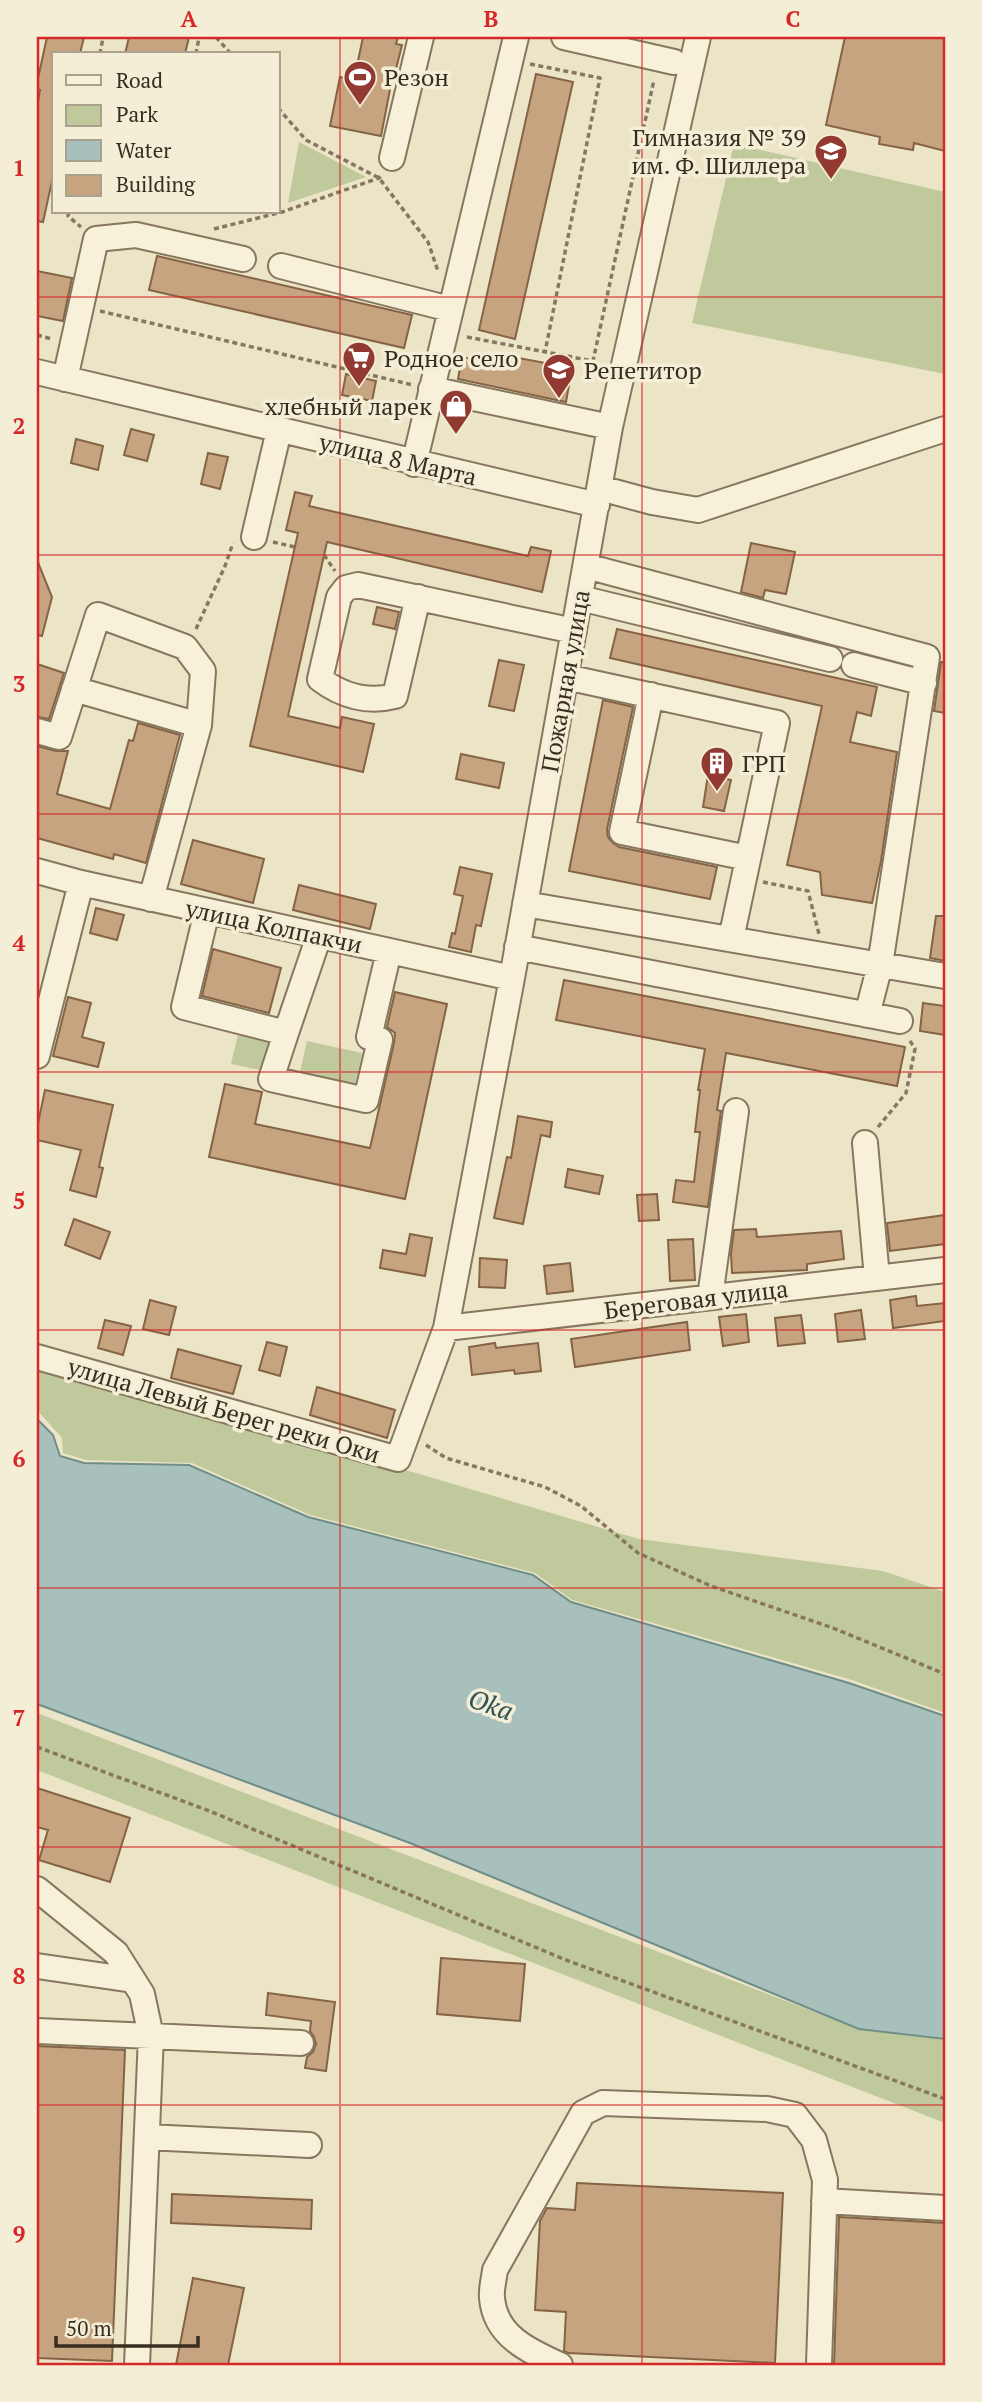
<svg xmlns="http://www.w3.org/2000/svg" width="982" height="2402" font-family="'PT Serif',serif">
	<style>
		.green { fill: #c0c99c }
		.water { fill: #a8c0bb; stroke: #6f8e89; stroke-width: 2 }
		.building { fill: #c7a480; stroke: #846445; stroke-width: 2 }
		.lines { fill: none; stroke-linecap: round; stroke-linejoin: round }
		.minor-casing { stroke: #86775e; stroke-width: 28 }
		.path { stroke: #86775e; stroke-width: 3.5; stroke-dasharray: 5 3.5; stroke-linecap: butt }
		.minor { stroke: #f7f1da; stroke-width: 24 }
		.grid { fill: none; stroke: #d62828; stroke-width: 2; stroke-opacity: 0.55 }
		.labels { text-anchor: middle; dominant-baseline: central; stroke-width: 7; stroke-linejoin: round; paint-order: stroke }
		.poi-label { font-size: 24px; fill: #382e20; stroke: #f4eed6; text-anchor: start }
		.street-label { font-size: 24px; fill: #382e20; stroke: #f4eed6 }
		.water-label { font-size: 26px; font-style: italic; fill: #315556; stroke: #f4eed6 }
		.neatline { fill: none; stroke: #d62828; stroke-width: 2.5 }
		.grid-label { font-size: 23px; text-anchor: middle; font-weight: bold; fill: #d62828 }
	</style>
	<rect width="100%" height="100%" fill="#ece4c7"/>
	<path class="green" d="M299,142L366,177L288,203Z
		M734,144L945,192V374L692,323Z
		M238,1034L272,1042L265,1071L231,1064Z
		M307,1041L362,1053L355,1085L300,1072Z
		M37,1361L639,1539L883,1571L945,1592V1713L852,1680L572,1600L535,1573L310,1515L192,1463L86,1460L63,1453L62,1438L37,1410Z
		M37,1713L859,2029L945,2039V2123L37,1770Z"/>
	<path class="water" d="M37,1419L53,1435L60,1456L84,1463L189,1465L308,1517L533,1575L571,1602L849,1683L945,1716V2039L859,2029L410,1843L37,1704Z"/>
	<path class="building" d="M47,37H84L80,54H54V172L43,222L37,221V107L40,90L37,89V83Z
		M129,37H189L185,54H125Z
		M363,37H398L396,44L402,45L396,69H394L381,136L330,126L340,77L354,80Z
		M845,37H945V151L914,143L913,150L879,144L880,137L826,125Z
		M536,74L573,82L515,339L479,330Z
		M157,256L412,315L404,348L149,290Z
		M37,271L72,278L63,321L37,316Z
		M503,355L572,368L566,402L458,379L462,357L501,365Z
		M346,374L376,381L372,401L342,395Z
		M131,429L154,435L147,461L124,455Z
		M76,439L103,446L98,470L71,463Z
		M208,453L228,457L220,489L201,484Z
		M295,492L312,496L309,506L528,556L531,547L551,551L542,592L327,542L288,716L340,728L342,717L374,724L363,772L250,746L298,533L286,530Z
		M751,543L795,552L786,594L765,590L763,598L741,592Z
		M37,560L52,597L42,636L37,635Z
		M377,607L399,612L395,629L373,624Z
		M617,629L877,687L871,716L857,712L850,742L897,752L881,861L872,903L822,895L820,872L787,865L822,706L610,658Z
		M499,660L524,665L514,711L489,706Z
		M941,662H945V713L934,711Z
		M37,664L64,673L49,719L37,717Z
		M603,700L633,707L607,829L608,837L613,843L619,847L717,867L710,899L569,871Z
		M138,723L180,735L146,863L114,854L113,859L37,838V746L56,751H68L57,794L110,809L129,740L133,741Z
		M461,754L504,763L499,788L456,779Z
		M708,775L731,780L724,811L703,807Z
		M193,840L264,859L253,903L181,884Z
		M460,867L492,874L481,926L476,925L471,952L449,947L452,933L455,934L463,896L454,894Z
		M299,885L376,904L370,929L293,910Z
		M96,908L124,915L117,940L90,933Z
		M936,916H945V961L930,958Z
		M213,949L281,968L269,1013L202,996Z
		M564,980L905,1047L897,1086L726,1053L717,1110L721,1111L708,1207L673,1202L676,1180L694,1182L700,1132H695L700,1090H698L705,1049L556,1020Z
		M395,992L447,1004L405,1199L209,1157L225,1084L262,1092L255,1124L370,1148L394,1043L395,1033L387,1027Z
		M68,997L91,1003L82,1037L104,1043L98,1067L53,1056Z
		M923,1003L945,1006V1035L920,1031Z
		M45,1090L113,1105L99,1167L103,1168L96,1197L70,1190L81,1150L37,1140V1128Z
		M518,1116L552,1122L550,1137L541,1135L523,1224L494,1218L507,1157L511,1158Z
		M568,1169L603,1176L599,1194L565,1187Z
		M657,1194L659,1220L639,1221L637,1195Z
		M945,1215V1244L890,1251L887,1223Z
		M74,1219L110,1232L100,1259L65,1245Z
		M756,1229L757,1237L841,1231L844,1259L807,1264V1270L732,1273L731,1253L734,1230Z
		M410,1234L432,1238L425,1276L380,1268L383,1250L406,1254Z
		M693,1239L695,1280L670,1281L668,1240Z
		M480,1258L507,1260L505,1288L479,1287Z
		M570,1263L573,1291L547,1294L544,1266Z
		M916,1296L917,1306L945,1303V1321L893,1328L890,1300Z
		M150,1300L176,1307L169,1335L143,1329Z
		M861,1310L865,1339L838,1342L835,1314Z
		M746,1314L749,1342L723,1346L719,1317Z
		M801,1315L805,1343L778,1346L775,1318Z
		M105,1320L131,1326L123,1355L98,1348Z
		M687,1322L690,1350L575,1367L571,1339Z
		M267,1342L287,1347L280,1376L259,1370Z
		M495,1343L496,1348L538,1343L541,1371L515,1374L514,1370L472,1375L469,1347Z
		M178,1349L241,1366L233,1394L171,1378Z
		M317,1387L395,1410L387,1438L310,1415Z
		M37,1788L130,1818L110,1882L39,1860L48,1830L37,1827Z
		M441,1958L525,1964L520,2021L437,2014Z
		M268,1993L335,2002L326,2071L305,2068L307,2057L313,2052L316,2044L314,2037L310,2031L311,2021L266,2015Z
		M37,2046L125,2050L112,2361L37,2358Z
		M577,2183L783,2193L775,2363L568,2353L564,2351L566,2312L535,2310L540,2221L547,2208L575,2210Z
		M172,2194L312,2200L311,2229L171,2223Z
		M839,2217L945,2223V2365H834Z
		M193,2278L244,2288L228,2365H176Z"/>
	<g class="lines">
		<defs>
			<path id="minor" d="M564,37L674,62
				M392,158L421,37
				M281,266L450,309
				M37,372L597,505
				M65,379L96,239L136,235L243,259
				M431,389L610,427
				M414,464L516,37
				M600,488L652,502L698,510L945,429
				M254,537L279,430
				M586,566L927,657L880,965L867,1015
				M418,597L395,696C368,703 342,696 320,679L339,597L346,588L358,585L574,631
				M580,598L830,659
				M854,665L924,683
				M566,677L777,723L731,939
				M74,689L199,725
				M651,695L622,832L748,858
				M37,731L59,737L98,615L185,647L203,671L199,725L151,899
				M37,871L81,883L512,978
				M525,904L945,976
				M207,911L184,1007L286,1033L271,1079L366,1100L380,1040L369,1037L389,951
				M517,947L900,1021
				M286,1033L319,936
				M37,1056L81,883
				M865,1143L877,1278
				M710,1297L736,1111
				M446,1328L945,1270
				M37,1357L398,1459L446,1328L512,978L610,427L698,37
				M37,1889L116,1953L142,1994L151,2036L301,2043
				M37,1966L133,1980
				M37,2031L151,2036L137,2365
				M147,2137L309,2145
				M824,2201L945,2208
				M560,2365C529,2351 495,2336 492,2298C491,2289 494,2279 495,2270L583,2113L603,2103L767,2109L795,2115L814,2140L825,2180L819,2365"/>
		</defs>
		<use href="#minor" class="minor-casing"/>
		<path class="path" d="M216,37L231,54
			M100,54L103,37
			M196,54L199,37
			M530,64L600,78L545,352
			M278,108L306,140L379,178L428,242L438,271
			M69,212L68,216L81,227
			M214,229L282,212L379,178L382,175
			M100,311L413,385
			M37,335L52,339
			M467,337L593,361L654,80
			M273,542L295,547
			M324,555L335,571
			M196,629L225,566L233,543
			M763,882L808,891L819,934
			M878,1127L906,1093L915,1049L909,1039
			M426,1445L446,1458L545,1487L581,1506L638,1553L711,1586L833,1628L945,1674
			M37,1747L207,1810L566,1960L945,2099"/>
		<use href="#minor" class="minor"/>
	</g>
	<path class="grid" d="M340,37V2365M642,37V2365M37,297H945M37,555H945M37,814H945M37,1072H945M37,1330H945M37,1588H945M37,1847H945M37,2105H945"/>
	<defs>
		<symbol id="stadium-pin" viewBox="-11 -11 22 30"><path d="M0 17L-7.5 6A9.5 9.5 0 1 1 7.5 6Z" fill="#923a31" stroke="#f4eed6"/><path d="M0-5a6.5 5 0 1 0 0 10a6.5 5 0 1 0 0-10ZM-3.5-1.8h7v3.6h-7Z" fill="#fff"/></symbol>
		<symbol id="school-pin" viewBox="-11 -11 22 30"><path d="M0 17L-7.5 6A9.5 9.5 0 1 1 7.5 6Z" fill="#923a31" stroke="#f4eed6"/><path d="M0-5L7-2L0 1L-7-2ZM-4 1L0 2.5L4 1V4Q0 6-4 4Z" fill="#fff"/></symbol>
		<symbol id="supermarket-pin" viewBox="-11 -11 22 30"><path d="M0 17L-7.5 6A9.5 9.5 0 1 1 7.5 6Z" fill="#923a31" stroke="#f4eed6"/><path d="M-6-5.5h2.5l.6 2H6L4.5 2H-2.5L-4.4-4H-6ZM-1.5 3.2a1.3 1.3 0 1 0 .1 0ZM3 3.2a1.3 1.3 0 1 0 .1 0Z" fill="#fff"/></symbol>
		<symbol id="shop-pin" viewBox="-11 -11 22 30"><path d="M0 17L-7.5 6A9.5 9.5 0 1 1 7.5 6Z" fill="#923a31" stroke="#f4eed6"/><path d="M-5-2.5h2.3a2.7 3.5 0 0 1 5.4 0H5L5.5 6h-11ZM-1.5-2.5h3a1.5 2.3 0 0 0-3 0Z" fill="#fff"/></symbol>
		<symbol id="building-pin" viewBox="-11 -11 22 30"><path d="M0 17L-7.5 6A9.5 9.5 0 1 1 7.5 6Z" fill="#923a31" stroke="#f4eed6"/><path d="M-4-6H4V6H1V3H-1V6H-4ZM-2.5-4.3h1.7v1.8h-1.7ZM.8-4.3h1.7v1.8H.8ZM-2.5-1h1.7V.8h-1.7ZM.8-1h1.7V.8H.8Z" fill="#fff"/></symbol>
	</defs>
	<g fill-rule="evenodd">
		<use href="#stadium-pin" x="341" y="58" width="38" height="52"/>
		<use href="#school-pin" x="812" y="132" width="38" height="52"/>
		<use href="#supermarket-pin" x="340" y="339" width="38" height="52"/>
		<use href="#school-pin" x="540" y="351" width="38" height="52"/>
		<use href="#shop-pin" x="437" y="387" width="38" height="52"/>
		<use href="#building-pin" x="698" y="744" width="38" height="52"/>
	</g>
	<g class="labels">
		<g class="poi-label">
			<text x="384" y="77">Резон</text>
			<text x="806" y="137" text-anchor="end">Гимназия № 39<tspan x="806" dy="28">им. Ф. Шиллера</tspan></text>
			<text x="384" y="358">Родное село</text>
			<text x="584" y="370">Репетитор</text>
			<text x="432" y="406" text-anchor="end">хлебный ларек</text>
			<text x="742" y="763">ГРП</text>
		</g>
		<g class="street-label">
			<text transform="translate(398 459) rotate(13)">улица 8 Марта</text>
			<text transform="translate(565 681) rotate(-80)">Пожарная улица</text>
			<text transform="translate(274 926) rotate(12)">улица Колпакчи</text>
			<text transform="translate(696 1299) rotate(-7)">Береговая улица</text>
			<text transform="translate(224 1410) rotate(16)">улица Левый Берег реки Оки</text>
		</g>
		<g class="water-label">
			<text transform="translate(491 1704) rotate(19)">Oka</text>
		</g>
	</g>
	<rect width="982" height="2402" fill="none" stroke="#f4eed6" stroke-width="77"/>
	<rect x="52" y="52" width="228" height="161" fill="#f4eed6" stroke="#a9a18d" stroke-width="2"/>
	<rect x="66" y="75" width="35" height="10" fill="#f7f1da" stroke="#a9a18d" stroke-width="2"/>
	<text x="116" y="88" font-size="21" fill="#382e20">Road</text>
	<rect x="66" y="105" width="35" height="21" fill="#c0c99c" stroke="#a9a18d" stroke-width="2"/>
	<text x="116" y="122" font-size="21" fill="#382e20">Park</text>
	<rect x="66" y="140" width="35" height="21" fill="#a8c0bb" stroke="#a9a18d" stroke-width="2"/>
	<text x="116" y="158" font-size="21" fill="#382e20">Water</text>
	<rect x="66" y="175" width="35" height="21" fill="#c7a480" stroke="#a9a18d" stroke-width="2"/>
	<text x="116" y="192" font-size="21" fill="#382e20">Building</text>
	<path d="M56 2336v10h142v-10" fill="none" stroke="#382e20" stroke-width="3.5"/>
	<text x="66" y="2336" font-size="21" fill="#382e20" stroke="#f4eed6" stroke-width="5" paint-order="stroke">50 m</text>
	<rect x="38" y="38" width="906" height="2326" class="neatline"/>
	<g class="grid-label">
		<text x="189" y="27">A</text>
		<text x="491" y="27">B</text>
		<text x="793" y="27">C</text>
		<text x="19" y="176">1</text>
		<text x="19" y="434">2</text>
		<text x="19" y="692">3</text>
		<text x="19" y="951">4</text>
		<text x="19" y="1209">5</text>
		<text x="19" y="1467">6</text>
		<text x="19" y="1726">7</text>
		<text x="19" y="1984">8</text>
		<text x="19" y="2242">9</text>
	</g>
</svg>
